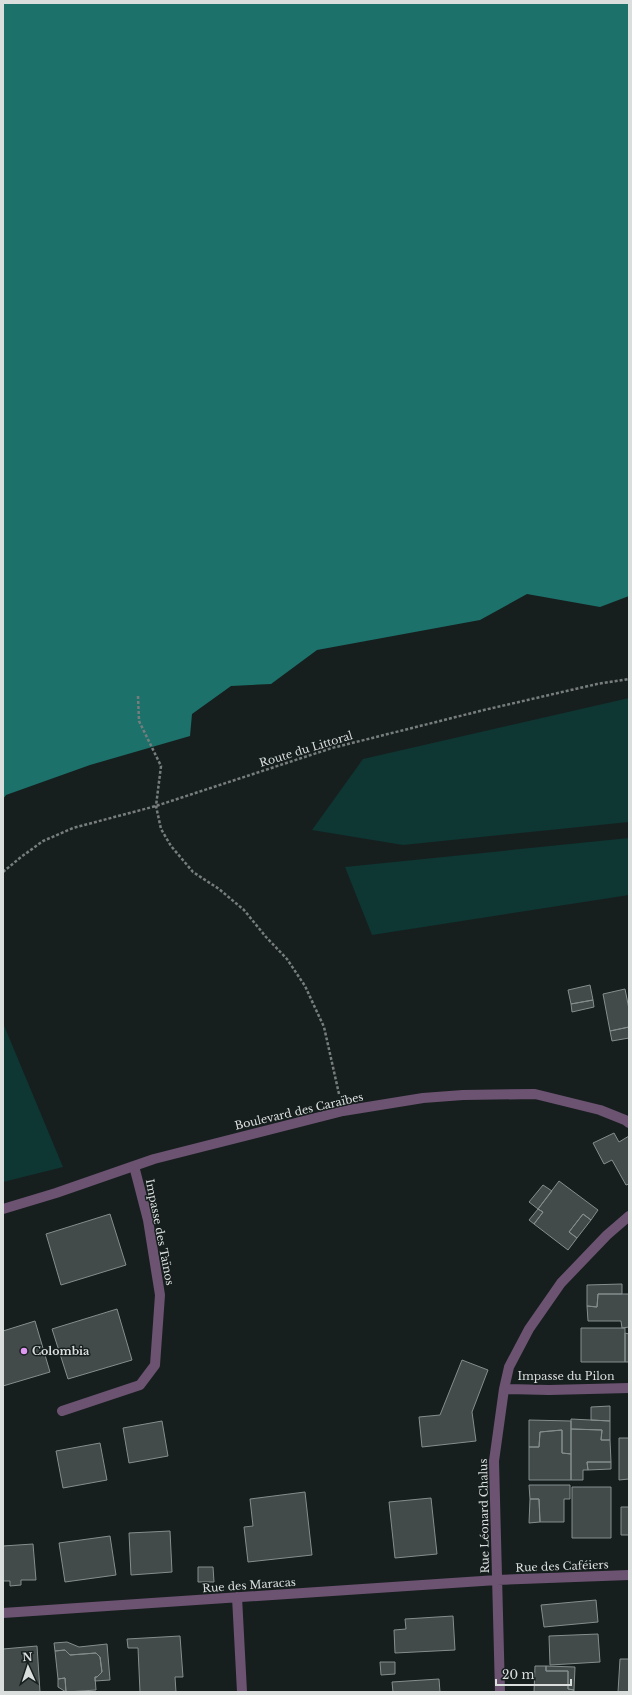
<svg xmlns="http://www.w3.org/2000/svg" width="632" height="1695" font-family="'Libre Baskerville',serif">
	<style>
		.green { fill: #0e3633 }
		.water { fill: #1c716b }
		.building { fill: #434b4a; stroke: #848e8d }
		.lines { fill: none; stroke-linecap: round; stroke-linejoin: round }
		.path { stroke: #777d7c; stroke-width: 2.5; stroke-dasharray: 3 2; stroke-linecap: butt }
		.minor { stroke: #6c5372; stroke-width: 10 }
		.poi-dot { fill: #df98f1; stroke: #171f1e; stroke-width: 1.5 }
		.labels { text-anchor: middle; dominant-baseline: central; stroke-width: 3; stroke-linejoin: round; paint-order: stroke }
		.street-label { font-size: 11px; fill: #dadfde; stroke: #171f1e }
		.poi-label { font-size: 11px; font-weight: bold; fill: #dadfde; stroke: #171f1e; text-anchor: start }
	</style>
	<rect width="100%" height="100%" fill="#171f1e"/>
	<path class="green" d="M629,698V822L403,845L312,830L363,759Z
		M629,838V895L372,935L345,867Z
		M3,1023L63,1167L3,1182Z"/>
	<path class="water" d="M3,3H629V596L600,607L527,594L480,620L317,650L271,684L231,686L192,714L190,736L90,765L6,795L3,799Z"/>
	<path class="building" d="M590,985L593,1000L571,1004L568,990Z
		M625,989L629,1009V1027L610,1031L603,994Z
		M593,1000L594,1007L572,1012L571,1004Z
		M629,1027V1038L612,1041L610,1031Z
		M614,1133L619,1142L629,1136V1184L626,1185L612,1160L604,1164L593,1143Z
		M559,1181L598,1210L591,1220L583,1214L569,1232L577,1238L568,1250L534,1224L543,1212L538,1209Z
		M543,1185L552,1191L538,1209L529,1202Z
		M538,1209L543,1212L534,1224L529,1220Z
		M110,1214L126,1265L61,1285L46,1234Z
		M583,1214L591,1220L577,1238L569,1232Z
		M622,1284V1294H598L597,1307L587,1306V1285Z
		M598,1294H629V1327L622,1328L621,1321H588L587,1306L597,1307Z
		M117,1309L132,1360L68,1379L52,1329Z
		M35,1321L50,1372L3,1386V1331Z
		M581,1328H625V1362H581Z
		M625,1333L629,1334V1362H625Z
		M462,1360L488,1370L472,1412L476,1441L422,1447L419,1417L440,1415Z
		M610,1406V1421L591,1420V1407Z
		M571,1419L610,1421V1440H601L602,1430L571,1429Z
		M529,1420L571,1421V1454L562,1453V1430L540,1432L539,1447H529Z
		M162,1421L168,1456L129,1463L123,1428Z
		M571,1429L602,1430L601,1440H610L611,1462H587L588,1470H583V1480H571Z
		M562,1430V1453L571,1454V1480H529V1447H539L540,1432Z
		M619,1438H629V1479L619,1480Z
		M100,1443L107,1480L63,1488L56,1451Z
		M587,1462H611V1469L588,1470Z
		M529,1485H570V1499H564V1522H540L539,1499H530Z
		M572,1487H611V1538H572Z
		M305,1492L312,1555L248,1562L244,1527L253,1526L250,1499Z
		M431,1498L437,1554L395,1558L389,1502Z
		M530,1499H539L540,1522L529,1523Z
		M621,1507H629V1535H621Z
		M170,1531L172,1572L131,1575L129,1533Z
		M110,1536L116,1575L65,1582L59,1543Z
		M33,1544L36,1580H21V1585L10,1586V1581H3V1546Z
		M198,1567H213L214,1582H198Z
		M596,1600L598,1622L544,1627L541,1605Z
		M453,1616L455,1650L395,1653L394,1630L406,1629L405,1619Z
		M598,1634L600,1662L550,1665L549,1636Z
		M180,1636L183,1677H175L176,1692H140L138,1648H128L127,1639Z
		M67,1642L79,1647L107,1644L110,1680L95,1681V1677H97L102,1672L100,1657L96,1653L70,1655L65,1650L55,1651L54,1643Z
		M37,1646L40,1692H3V1649Z
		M65,1650L70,1655L96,1653L100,1657L102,1672L97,1677H95L96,1690L66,1692L65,1678L58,1679L55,1651Z
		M620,1659H629V1692H618Z
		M380,1662H395V1674L381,1675Z
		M535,1666H546V1671H568V1689L574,1690V1692H534Z
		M546,1666L575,1667L574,1690L568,1689V1671H546Z
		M65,1678L66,1692L58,1687V1679Z
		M439,1679L440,1692H393L392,1682Z"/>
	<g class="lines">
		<path class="path" d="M138,696L139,721L161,766L156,806L161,829L171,846L193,872L219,889L244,910L266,937L287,959L305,986L324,1027L339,1094
			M3,872L21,857L43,841L73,828L156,806L332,748L484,710L597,684L629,679"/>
		<path class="minor" d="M3,1209L56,1193L154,1159L343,1111L423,1098L463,1095L535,1094L600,1110L625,1120L629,1123
			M504,1389L549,1390L629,1388
			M62,1411L140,1385L155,1365L160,1295L148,1220L134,1166
			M237,1597L242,1692
			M3,1613L497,1580L629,1575
			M500,1692L494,1461L504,1389L509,1367L529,1329L561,1283L607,1235L629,1216"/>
	</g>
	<circle class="poi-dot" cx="24" cy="1351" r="4"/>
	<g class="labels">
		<g class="street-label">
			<text transform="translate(306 749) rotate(-17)">Route du Littoral</text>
			<text transform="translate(299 1111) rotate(-13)">Boulevard des Caraïbes</text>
			<text transform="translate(160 1232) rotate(79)">Impasse des Taïnos</text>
			<text x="566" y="1376">Impasse du Pilon</text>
			<text transform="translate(484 1516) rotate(-91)">Rue Léonard Chalus</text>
			<text transform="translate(562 1566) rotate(-2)">Rue des Caféiers</text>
			<text transform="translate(249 1585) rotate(-4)">Rue des Maracas</text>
		</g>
		<g class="poi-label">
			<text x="32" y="1351">Colombia</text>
		</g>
	</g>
	<rect width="632" height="1695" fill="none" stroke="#dadfde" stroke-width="8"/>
	<g transform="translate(28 1667) rotate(357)" stroke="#171f1e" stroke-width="3" paint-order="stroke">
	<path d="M0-3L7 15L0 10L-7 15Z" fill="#dadfde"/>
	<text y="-6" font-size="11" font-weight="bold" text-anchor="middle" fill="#dadfde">N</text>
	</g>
	<path d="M496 1679v6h75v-6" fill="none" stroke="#dadfde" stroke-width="2"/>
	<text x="502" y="1679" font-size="12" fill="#dadfde" stroke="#171f1e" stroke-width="3" paint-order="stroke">20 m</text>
</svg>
